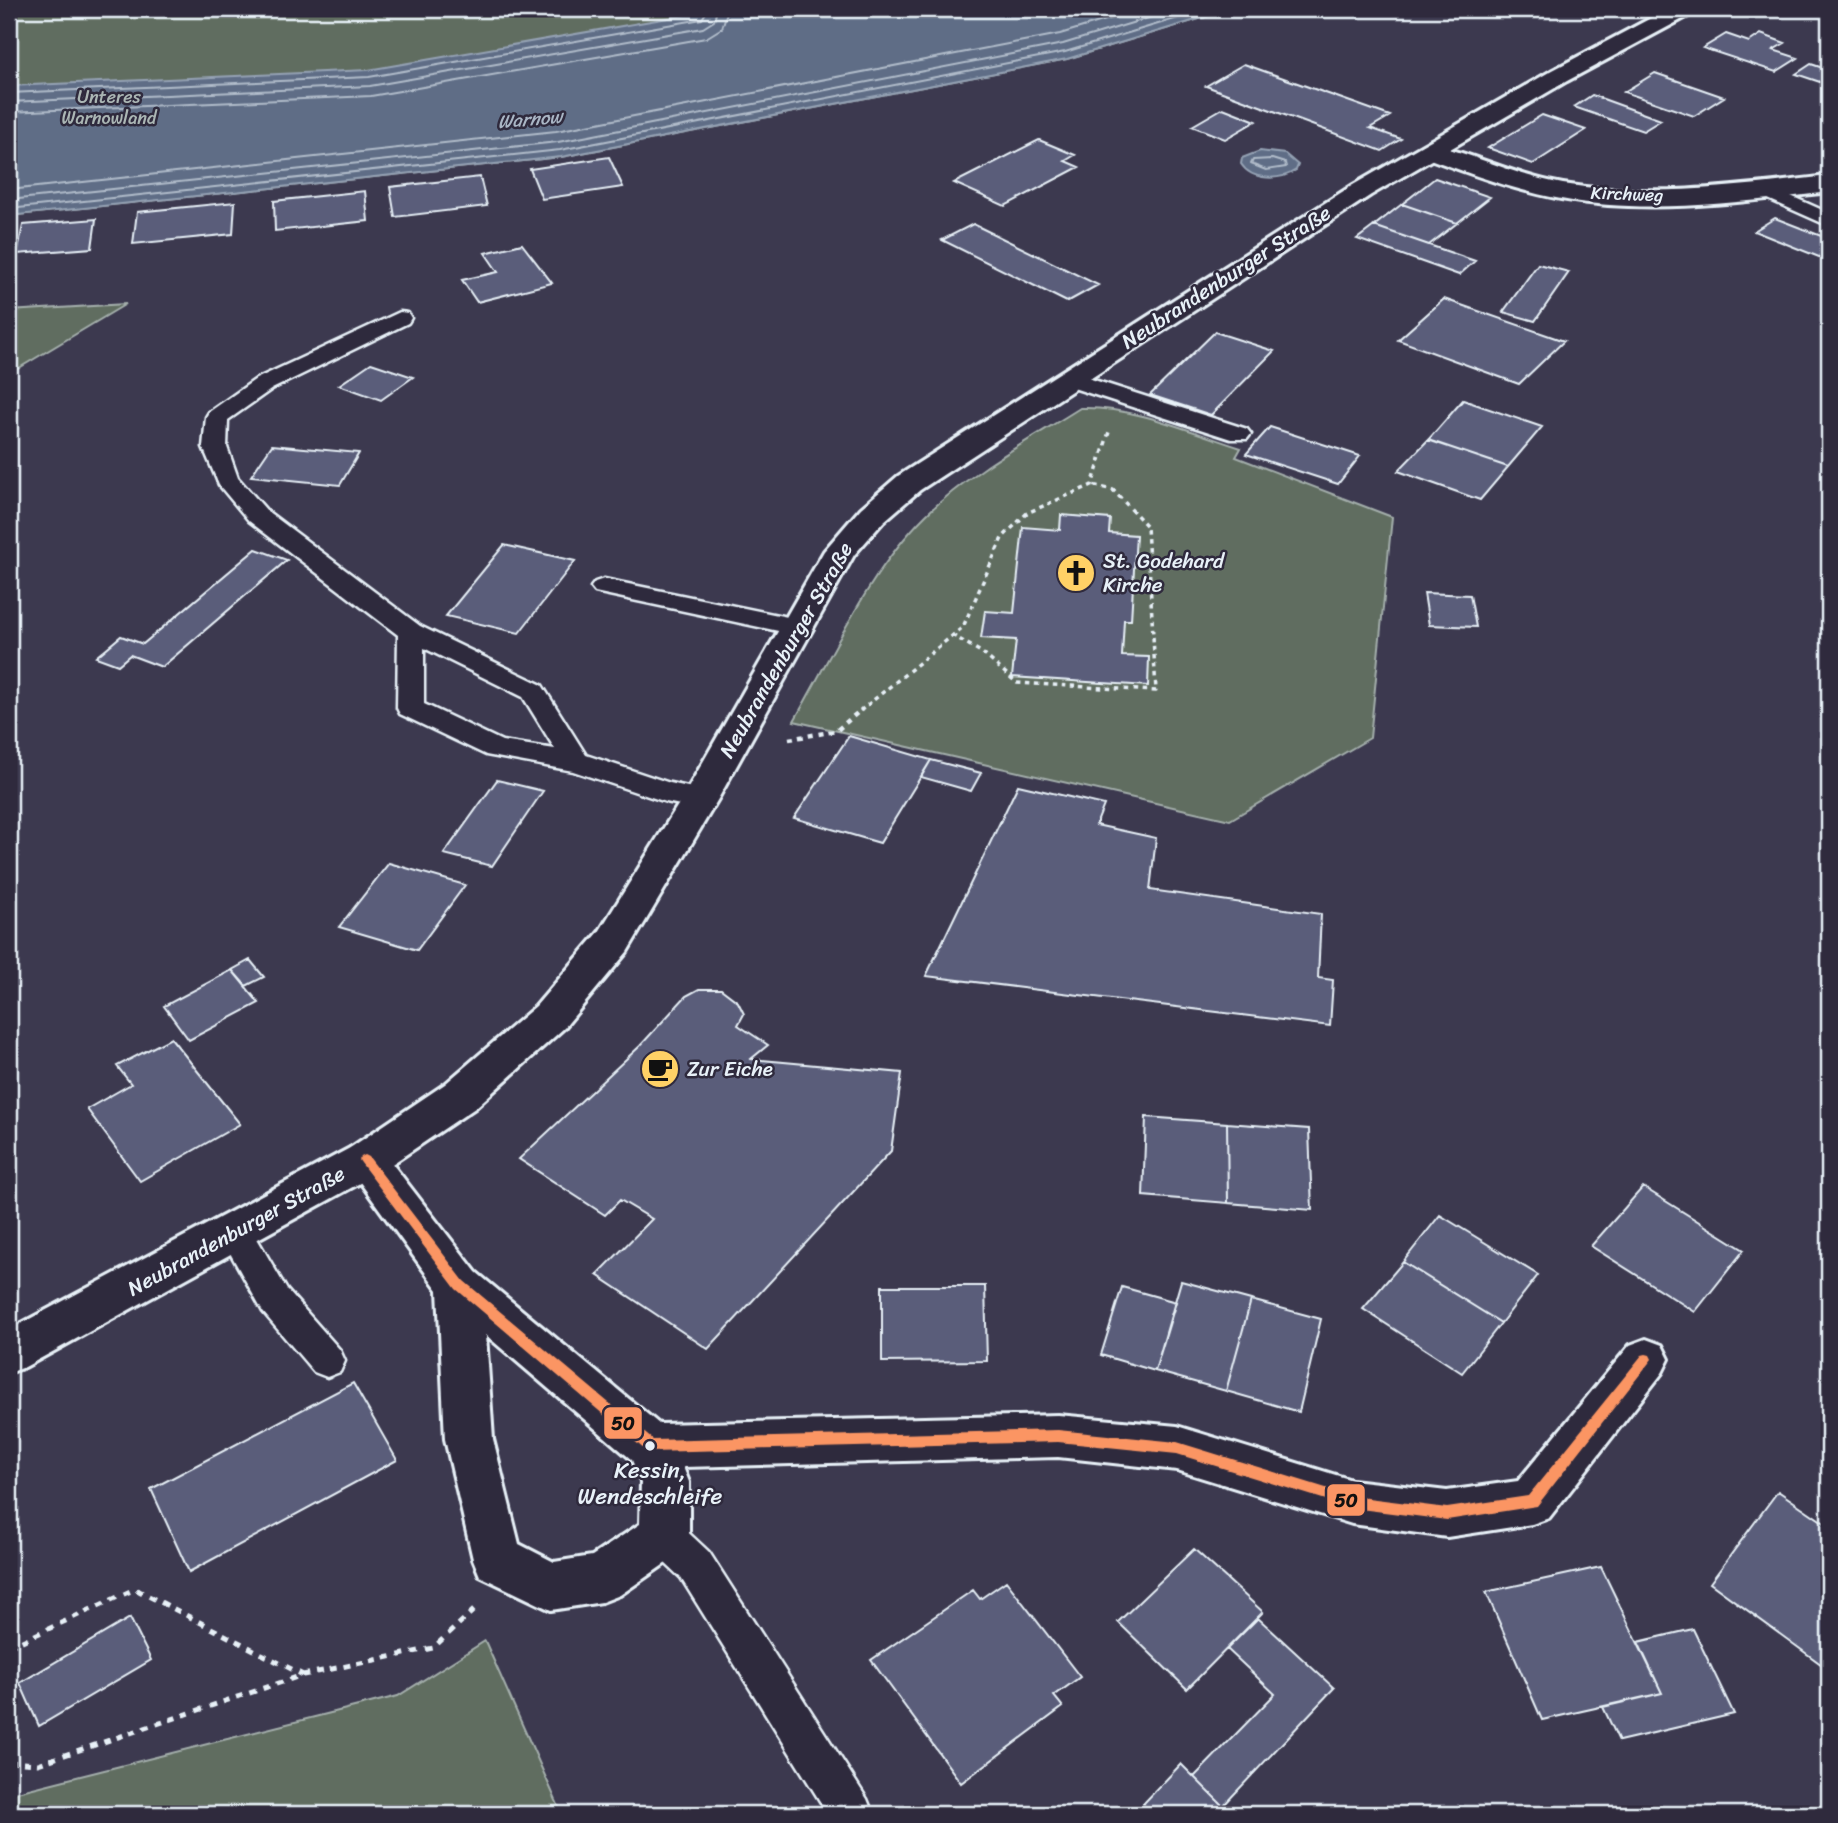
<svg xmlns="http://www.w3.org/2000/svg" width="1838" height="1823" font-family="Sriracha,sans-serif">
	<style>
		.green { fill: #616d61; stroke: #a4afac; stroke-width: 2 }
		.water { fill: #5e6d86; stroke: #95a2b4; stroke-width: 2 }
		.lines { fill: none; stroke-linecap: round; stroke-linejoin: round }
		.shore { stroke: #b1bcca; stroke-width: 2 }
		.building { fill: #5a5d7a; stroke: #e8f1f8; stroke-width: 2 }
		.lane-casing { stroke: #e8f1f8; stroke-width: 5 }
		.street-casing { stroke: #e8f1f8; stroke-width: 6 }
		.secondary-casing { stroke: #e8f1f8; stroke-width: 6 }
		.path-far2 { stroke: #e8f1f8; stroke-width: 3.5; stroke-dasharray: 4.5 4.5; stroke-linecap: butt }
		.path-far1 { stroke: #e8f1f8; stroke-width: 4.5; stroke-dasharray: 5 5; stroke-linecap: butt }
		.path { stroke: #e8f1f8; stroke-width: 5; stroke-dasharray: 7 7; stroke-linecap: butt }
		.lane { fill: #2f2a3d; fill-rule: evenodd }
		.street { fill: #2f2a3d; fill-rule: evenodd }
		.secondary { fill: #2f2a3d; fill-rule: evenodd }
		.bus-1-casing { stroke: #2f2a3d; stroke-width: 6 }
		.bus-1 { fill: #fb9564; fill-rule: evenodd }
		.bus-dot { fill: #e8f1f8; stroke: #2f2a3d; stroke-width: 2.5 }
		.labels { text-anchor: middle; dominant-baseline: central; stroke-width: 5; stroke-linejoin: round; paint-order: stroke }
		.far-park-label { font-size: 18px; fill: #abb6b4; stroke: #2f2a3d }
		.far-street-label { font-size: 18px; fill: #e8f1f8; stroke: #2f2a3d }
		.far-water-label { font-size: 19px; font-style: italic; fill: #aab6c5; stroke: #2f2a3d }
		.street-label { font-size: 21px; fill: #e8f1f8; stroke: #2f2a3d }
		.poi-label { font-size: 21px; fill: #e8f1f8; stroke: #2f2a3d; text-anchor: start }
		.near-bus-label { font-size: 23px; fill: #e8f1f8; stroke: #2f2a3d }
		.line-badge { stroke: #2f2a3d; stroke-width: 2.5 }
		.pale-badge-label { font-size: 19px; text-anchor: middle; font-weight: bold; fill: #111 }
	</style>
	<rect width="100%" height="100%" fill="#3c394f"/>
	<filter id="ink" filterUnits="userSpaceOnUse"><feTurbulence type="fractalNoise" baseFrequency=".0143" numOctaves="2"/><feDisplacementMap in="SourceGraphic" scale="14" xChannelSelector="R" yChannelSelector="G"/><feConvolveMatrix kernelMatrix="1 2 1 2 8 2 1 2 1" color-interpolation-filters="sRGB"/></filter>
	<g filter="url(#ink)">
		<path class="green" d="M9,9H1232L1067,59L561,157L9,216Z
			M126,304L9,374V311Z
			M1080,408C1133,406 1191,432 1241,448L1236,457L1392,517L1370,738L1230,820L794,721C834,652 869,571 926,515C971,471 1028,441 1080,408Z
			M485,1641L562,1814H9V1794L398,1696Z"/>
		<path class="water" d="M720,9H1232L1067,59L561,157L9,216V86L368,70Z
			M1260,151L1285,154L1298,165L1296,170C1280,181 1252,181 1241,164L1242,158Z"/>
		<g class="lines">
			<path class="shore" d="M9,93L369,77L702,19L708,9
				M9,102L370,86L703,28L714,21L717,9
				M9,112L371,96L706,38L722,28L728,9
				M1272,159L1285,163L1286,167L1266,170L1251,164L1253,160Z
				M9,190L556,131L1060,34L1142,9
				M9,200L558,142L1063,44L1178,9
				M9,209L560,150L1065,52L1208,9"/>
		</g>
		<path class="building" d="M1726,34L1749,42L1761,34L1785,43L1773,50L1798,58L1776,72L1703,48Z
			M1244,64L1390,116L1370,128L1401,139L1382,151L1206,86Z
			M1811,64L1829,70V85L1796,74Z
			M1655,73L1724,97L1694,116L1624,92Z
			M1592,95L1661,120L1643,131L1574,107Z
			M1223,108L1256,121L1225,139L1192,126Z
			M1542,115L1586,130L1533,164L1488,148Z
			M1039,140L1075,155L1065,161L1079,167L1005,206L954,183Z
			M609,157L623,187L542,199L530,169Z
			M480,177L487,206L395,217L390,187Z
			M1435,178L1490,197L1457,223L1402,204Z
			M365,191L368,221L275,231L274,201Z
			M235,202L233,234L133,244L137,212Z
			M1402,204L1457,223L1429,245L1374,226Z
			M1775,218L1829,239V261L1754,231Z
			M96,219L92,248L17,254L23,225Z
			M973,224L1098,285L1067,302L942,240Z
			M1374,226L1429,245L1475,261L1459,275L1357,239Z
			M522,244L552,283L477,302L462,280L498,272L485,253Z
			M1538,264L1569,272L1535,321L1503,312Z
			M1444,299L1564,341L1519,384L1398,340Z
			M1215,332L1274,351L1211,415L1150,395Z
			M371,363L413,377L381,400L339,385Z
			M1463,400L1542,427L1508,467L1428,440Z
			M1270,427L1360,456L1338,484L1246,454Z
			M1428,440L1508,467L1480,500L1398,471Z
			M272,445L359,453L340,485L251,476Z
			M1061,515L1110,519L1109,533L1136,535L1131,620H1124L1122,656L1149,657L1148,686L1012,677L1016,640L981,638L985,611L1014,613L1023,527L1060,530Z
			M504,545L575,561L519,633L446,616Z
			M256,549L287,560L162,667L130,655L118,665L96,657L121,636L143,644Z
			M1424,593L1470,595L1476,627L1429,625Z
			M849,736L931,760L880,843L794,818Z
			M931,760L981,773L971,791L921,777Z
			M497,780L543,791L492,866L444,854Z
			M1018,785L1104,805L1096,825L1156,838L1150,890L1321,914L1318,978L1333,980L1330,1026L926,976Z
			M389,863L465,885L417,950L339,927Z
			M250,960L264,977L246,986L232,970Z
			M232,970L259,1003L189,1040L164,1006Z
			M699,989H721L738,1002L744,1014L738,1025L768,1045L751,1059L902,1073L891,1151L708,1349L597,1275L652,1219L620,1200L605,1215L519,1159L640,1046L686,996Z
			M171,1038L240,1124L140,1181L87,1109L131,1084L117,1066Z
			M1146,1117L1227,1123L1228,1203L1143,1196Z
			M1227,1123L1309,1129L1312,1210L1228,1203Z
			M1643,1187L1744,1250L1695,1312L1591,1246Z
			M1440,1215L1538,1275L1501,1323L1403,1262Z
			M1403,1262L1501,1323L1462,1373L1363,1309Z
			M1181,1281L1251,1300L1226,1391L1155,1371Z
			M882,1286H985L987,1361L882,1362Z
			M1122,1287L1176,1302L1155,1371L1101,1355Z
			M1251,1300L1321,1319L1299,1412L1226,1391Z
			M353,1383L397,1460L189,1572L151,1489Z
			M1778,1491L1829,1526V1670L1710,1583Z
			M1194,1549L1263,1612L1187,1689L1118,1622Z
			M1601,1567L1662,1693L1542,1720L1486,1592Z
			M1006,1581L1080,1677L1054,1696L1063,1707L961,1783L871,1660L973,1590L980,1599Z
			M130,1618L151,1660L39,1726L20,1683Z
			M1258,1618L1334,1688L1223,1806L1194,1777L1275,1694L1227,1649Z
			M1693,1629L1734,1714L1619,1741L1603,1707L1662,1693L1638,1642Z
			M1181,1764L1223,1806L1215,1814H1153L1143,1804Z"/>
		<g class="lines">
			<defs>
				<path id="lane" d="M1766,185L1829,213V226L1759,195L1756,191Z
					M400,312L408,313L411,318L408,323L272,389L228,420L227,447L238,478L267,511L420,626L542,685L586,755L670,783L710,792L714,799L710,806L700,809L666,802L573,771L486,755L400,714L397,708L398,635L249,521L219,485L203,447L206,417L209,412L256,379ZM424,648L523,697L555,749L502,741L424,704Z
					M1069,372L1247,429L1251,434L1247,439H1231L1061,384L1058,379L1061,374Z
					M604,579L797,619L806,621L810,627L806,633L797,635L595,592L591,587L595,582Z
					M236,1219L248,1223L287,1290L340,1350L345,1361L340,1372L327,1377L314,1372L263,1312L219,1233L224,1223Z
					M664,1518L678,1523L709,1552L867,1799L873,1814H828L681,1578L650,1549L645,1536L650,1523Z"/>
				<path id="street" d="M1431,144C1476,155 1517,176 1563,184C1651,198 1741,186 1829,176V192C1742,202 1649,215 1561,199C1513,190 1468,173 1422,156L1419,151L1422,146Z
					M365,1143L380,1148L476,1272L659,1424L1058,1415L1177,1426L1352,1480L1447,1491L1518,1481L1630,1345L1646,1339L1662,1345L1669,1359L1662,1373L1549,1518L1532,1524L1447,1537L1352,1524L1177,1470L1058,1457L683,1467L689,1482V1536L682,1552L620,1595L602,1602L551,1610L480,1576L473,1559L445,1439L438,1290L344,1160L350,1148ZM486,1335L632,1460L641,1482L640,1524L592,1556L554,1562L519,1544L493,1439Z"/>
				<path id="secondary" d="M1668,9H1695L1692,14L1567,81L1371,195L920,490L883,522L854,555L718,799L627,952L564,1028L475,1108L380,1172L25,1367L9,1373V1330L350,1148L445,1084L536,1006L599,932L683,797L824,551L861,508L898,476L1353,185L1551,71Z"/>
			</defs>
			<use href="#lane" class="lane-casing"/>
			<use href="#street" class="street-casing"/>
			<use href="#secondary" class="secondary-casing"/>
			<path class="path-far2" d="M952,635L981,652L1017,683L1156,691L1147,526L1113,490L1092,485
				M860,711L963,627L1002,538L1027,513L1092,485L1109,432"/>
			<path class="path-far1" d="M789,739L836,731L862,709"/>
			<path class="path" d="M9,1647L135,1589L303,1675
				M9,1762L38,1764L303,1675L433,1648L474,1610"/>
			<use href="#lane" class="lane"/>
			<use href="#street" class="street"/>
			<use href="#secondary" class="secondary"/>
			<defs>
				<path id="bus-1" d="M365,1155L369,1157L464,1281L653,1440L1058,1430L1177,1442L1352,1496L1447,1508L1528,1496L1642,1355L1646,1354L1650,1355L1652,1359L1537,1506L1447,1520L1352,1508L1177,1454L1058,1442L650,1452L645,1450L456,1289L361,1163L359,1160L361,1157Z"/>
			</defs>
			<use href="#bus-1" class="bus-1-casing"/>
			<use href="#bus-1" class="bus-1"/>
		</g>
	</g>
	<defs>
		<symbol id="church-disc" viewBox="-11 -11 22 22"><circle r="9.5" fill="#ffd166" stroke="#2f2a3d"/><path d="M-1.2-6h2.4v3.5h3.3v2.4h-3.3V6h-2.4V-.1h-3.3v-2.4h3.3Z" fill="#111"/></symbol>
		<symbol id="cafe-disc" viewBox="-11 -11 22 22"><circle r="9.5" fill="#ffd166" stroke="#2f2a3d"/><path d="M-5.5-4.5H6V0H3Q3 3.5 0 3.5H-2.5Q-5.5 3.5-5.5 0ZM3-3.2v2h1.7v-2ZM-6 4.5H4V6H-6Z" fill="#111"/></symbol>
	</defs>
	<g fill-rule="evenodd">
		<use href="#church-disc" x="1054" y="551" width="44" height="44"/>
		<use href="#cafe-disc" x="638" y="1047" width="44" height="44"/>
	</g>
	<circle class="bus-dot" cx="650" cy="1446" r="6"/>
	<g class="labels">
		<g class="far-park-label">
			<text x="109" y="97">Unteres<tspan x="109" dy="21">Warnowland</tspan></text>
		</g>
		<g class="far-street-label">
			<text transform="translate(1627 194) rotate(2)">Kirchweg</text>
		</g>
		<g class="far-water-label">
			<text transform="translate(530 119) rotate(-5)">Warnow</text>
		</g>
		<g class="street-label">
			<text transform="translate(1226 277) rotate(-33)">Neubrandenburger Straße</text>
			<text transform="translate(786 650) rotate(-60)">Neubrandenburger Straße</text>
			<text transform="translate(236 1231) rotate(-29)">Neubrandenburger Straße</text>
		</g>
		<g class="poi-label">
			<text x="1103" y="561">St. Godehard<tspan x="1103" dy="24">Kirche</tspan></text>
			<text x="687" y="1069">Zur Eiche</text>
		</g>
		<g class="near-bus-label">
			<text x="650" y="1470">Kessin,<tspan x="650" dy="26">Wendeschleife</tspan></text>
		</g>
	</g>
	<g class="line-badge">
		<rect x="603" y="1406" width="40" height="34" rx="7" fill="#fb9564"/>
		<rect x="1326" y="1483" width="40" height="34" rx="7" fill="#fb9564"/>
	</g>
	<g class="pale-badge-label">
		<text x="623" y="1430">50</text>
		<text x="1346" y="1507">50</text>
	</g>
	<rect width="1838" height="1823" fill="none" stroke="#2f2a3d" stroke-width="35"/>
	<rect x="18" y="18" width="1803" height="1788" fill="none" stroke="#e8f1f8" stroke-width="2.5" filter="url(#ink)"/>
</svg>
